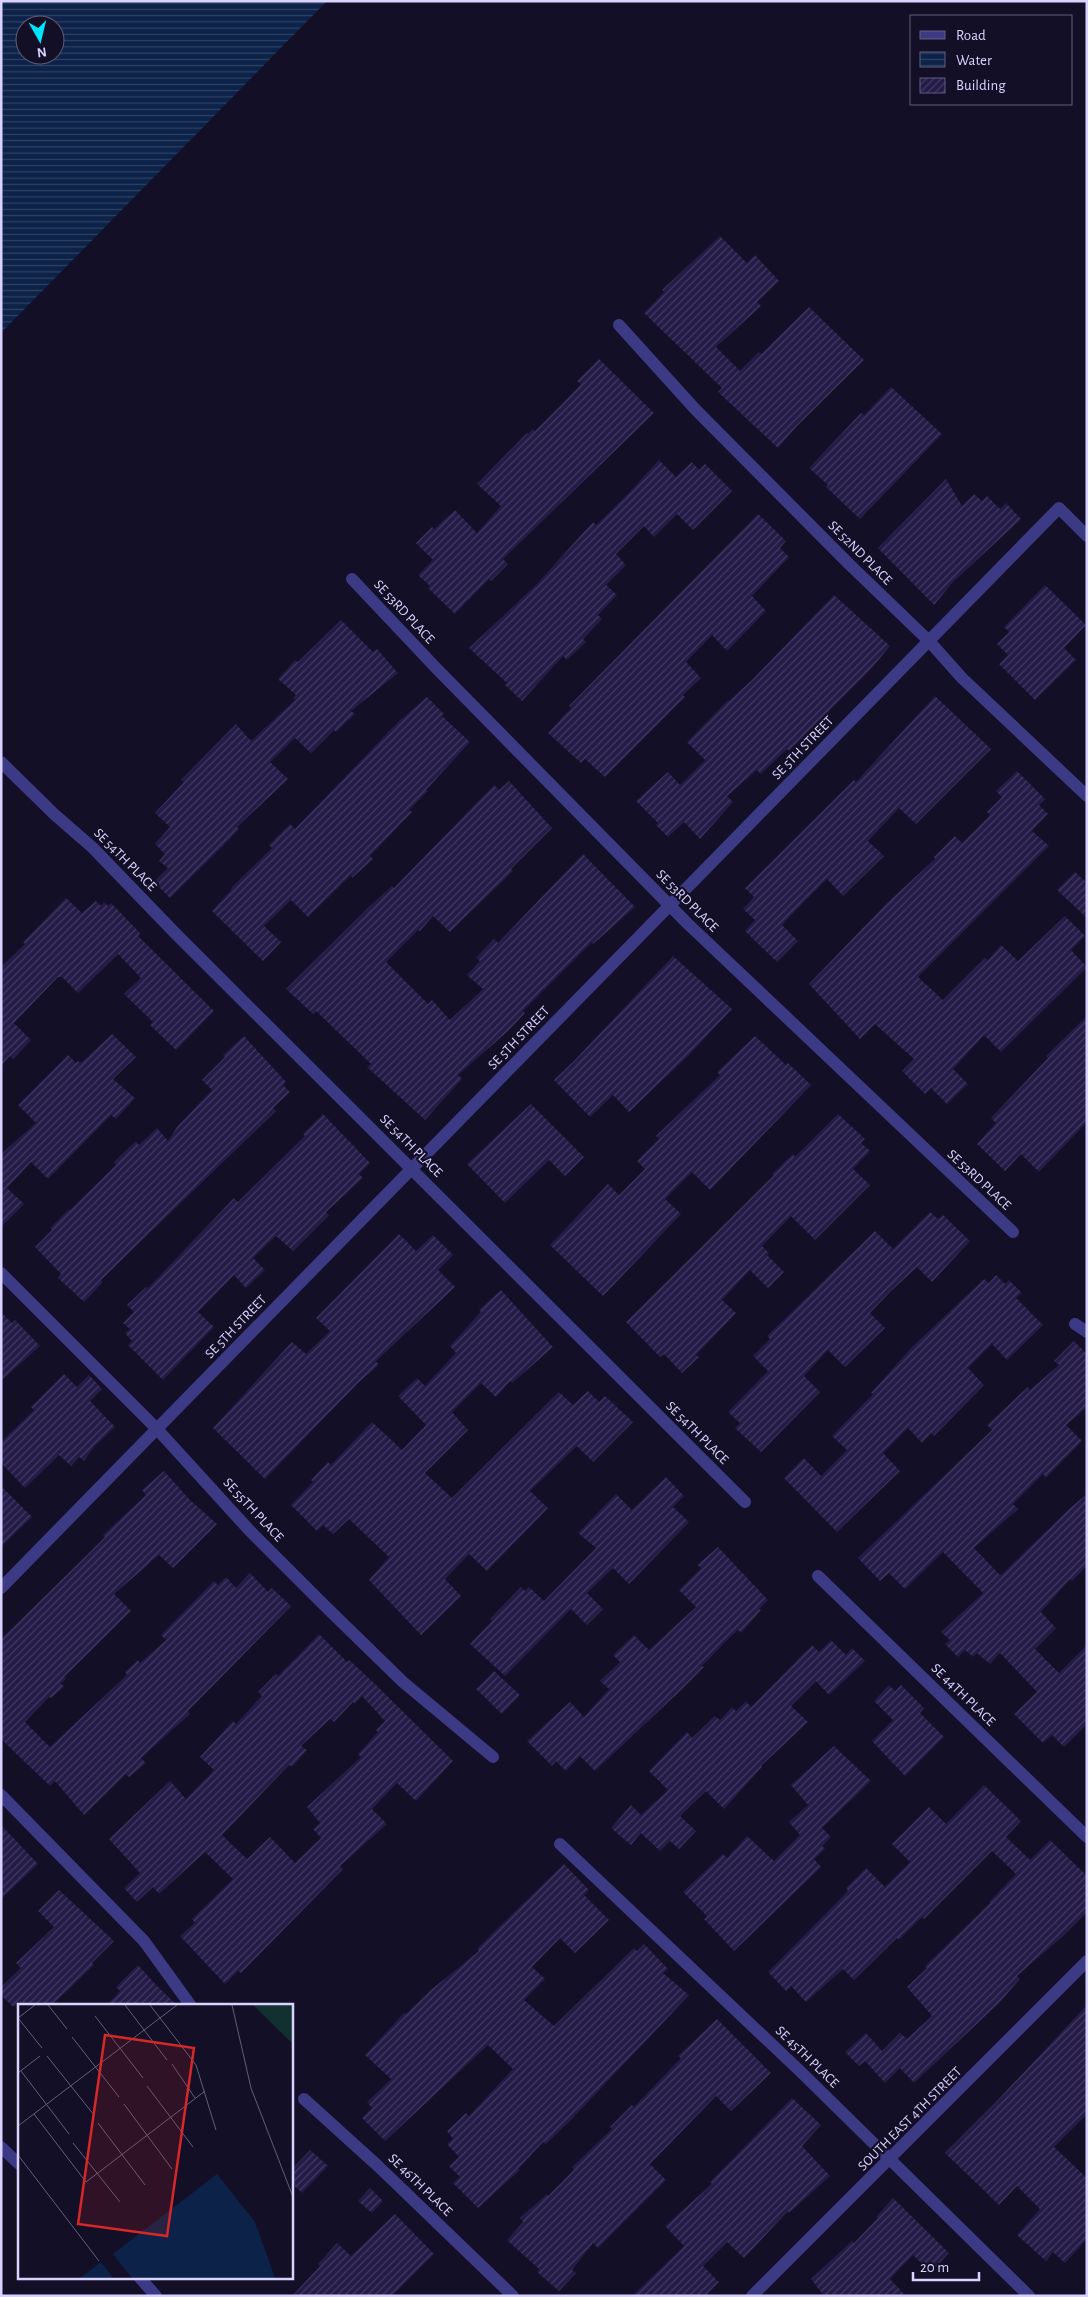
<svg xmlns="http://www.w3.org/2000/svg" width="1088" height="2297" font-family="'Alegreya Sans',sans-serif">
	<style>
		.water { fill: url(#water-rules); fill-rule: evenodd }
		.building { fill: url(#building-hatch); fill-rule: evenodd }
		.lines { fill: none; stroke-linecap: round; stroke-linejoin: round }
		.minor { stroke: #3d3a85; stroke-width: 12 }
		.labels { text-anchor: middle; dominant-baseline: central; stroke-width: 4.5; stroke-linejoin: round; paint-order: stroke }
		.street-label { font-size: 14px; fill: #d9d4ff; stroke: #130f26 }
		.inset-road { fill: none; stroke: #625e7d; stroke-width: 1 }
		.view { fill: #d62828; fill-opacity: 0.15; stroke: #d62828; stroke-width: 2.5 }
		.inset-edge { fill: none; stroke: #d9d4ff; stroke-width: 2.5 }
	</style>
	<defs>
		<pattern id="water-rules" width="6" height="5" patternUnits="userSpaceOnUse" patternTransform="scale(1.25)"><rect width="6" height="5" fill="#0c2248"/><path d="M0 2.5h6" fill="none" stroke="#2f4163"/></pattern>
		<pattern id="building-hatch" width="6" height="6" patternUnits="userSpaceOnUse" patternTransform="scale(1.25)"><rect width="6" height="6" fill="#241b47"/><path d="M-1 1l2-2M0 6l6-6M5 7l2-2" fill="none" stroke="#433b63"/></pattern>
	</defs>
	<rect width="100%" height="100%" fill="#130f26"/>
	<path class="water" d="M1,1H327L1,333ZM25,25H55V55H25Z"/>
	<path class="building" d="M720,236L747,263L755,255L779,281L757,302L761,306L716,347L740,371L759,352L761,354L809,307L864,360L797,426L778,448L718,392L722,388L644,313L664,292L662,290Z
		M599,359L654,413L503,559L508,564L491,581L489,579L455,614L428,588L430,586L418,575L433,560L416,543L432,527L434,529L455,510L477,533L501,506L477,484L527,433L528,434L533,429L535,431L563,403L581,384L577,381Z
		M891,387L942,434L860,519L826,487L828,485L809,468L861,413L864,415Z
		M659,460L676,477L692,462L699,470L705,464L732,491L693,530L677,514L654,537L644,526L616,554L626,565L606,585L617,595L598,615L602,619L583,639L586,642L567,660L563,656L522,701L505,685L507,683L469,648L535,586L593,522L596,525L623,499Z
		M946,479L962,506L974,494L982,501L987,496L1000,509L1006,503L1021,519L953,582L934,605L878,548Z
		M758,514L786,541L780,548L789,557L752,596L766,611L727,651L712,635L686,662L701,678L683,695L685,697L605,777L585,759L581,763L548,733L571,708L569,706Z
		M1045,585L1086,625L1064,648L1076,660L1035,700L999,664L1008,655L997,644L1009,632L1004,627Z
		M834,595L890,646L870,670L789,751L787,749L761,774L757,770L727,796L733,802L700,839L684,822L668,837L656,825L658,823L636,801L668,772L680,785L705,760L687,742L728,700L729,701L752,680Z
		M341,620L373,652L377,649L398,673L351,711L355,714L336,732L334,730L311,753L295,738L270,762L288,779L237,827L239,829L223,846L170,898L154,882L168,868L159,861L165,854L155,844L170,827L155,813L184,782L181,780L236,724L251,741L295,700L293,698L296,695L278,679L295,660L298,662Z
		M935,696L991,749L916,824L899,808L868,841L884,856L843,896L827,879L796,910L782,925L798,941L777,962L745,931L755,920L743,909L754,897L745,888L854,780L856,782Z
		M427,697L444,714L442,716L470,742L426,790L428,791L409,810L412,812L370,856L373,859L352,878L351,875L308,917L291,900L264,926L281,942L263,961L212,911L232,889L231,888L272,848L269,845L290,824L295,829L399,721Z
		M1017,771L1045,799L1039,805L1048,814L1032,831L1049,846L918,977L943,1000L985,958L988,960L1001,945L1018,961L1065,916L1085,936L1071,950L1087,967L1001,1052L984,1035L953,1069L968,1084L947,1104L931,1088L925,1094L902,1071L914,1059L875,1024L860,1039L809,984L887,903L935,859L934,857L955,836L962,843L990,815L987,812L1002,797L996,791Z
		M509,781L552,828L511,869L513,871L450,932L433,916L420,931L418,930L386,962L428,1004L432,1000L450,1020L483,989L467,975L480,961L476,958L494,939L498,943L583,854L635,907L593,944L592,942L523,1011L525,1013L507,1032L458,1075L462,1079L425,1120L367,1067L371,1064L316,1011L313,1014L286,989L370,906L392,886L394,888L494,785L499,790Z
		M1075,872L1087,883V918L1057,890Z
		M66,898L82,913L96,901L101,906L104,902L108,906L111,903L140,933L138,936L214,1011L176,1050L150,1025L153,1022L124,994L141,978L118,954L78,993L62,977H58L14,1023L31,1040L13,1059L10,1056L1,1066V967L25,944L23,942Z
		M673,956L732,1009L689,1055L629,1112L613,1095L590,1117L554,1080L574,1061Z
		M1087,1016V1122L1039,1172L1021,1154L1005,1171L977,1144L996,1123L991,1118L1048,1058L1046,1056Z
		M112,1034L136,1057L113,1079L135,1098L116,1119L111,1115L48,1179L31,1162L7,1188L24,1204L1,1227V1154L36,1123L18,1105L68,1055L76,1063L78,1061L81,1063Z
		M244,1036L286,1082L283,1085L290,1092L273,1108L276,1111L101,1280L103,1282L84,1302L58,1278L61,1274L35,1247L52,1230L50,1228L69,1209L70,1210L116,1165L114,1162L136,1141L139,1145L157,1128L168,1141L177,1127L212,1090L202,1080L225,1057L223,1055Z
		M755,1036L786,1065L788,1063L811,1085L710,1190L692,1172L665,1199L681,1214L603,1296L550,1245L608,1184L619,1195L645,1169L637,1161L659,1139L656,1136L720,1075L717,1072Z
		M531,1104L584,1157L565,1176L549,1160L505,1203L467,1164Z
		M323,1114L370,1163L359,1174L363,1178L326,1212L329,1215L293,1251L276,1236L253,1258L265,1270L246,1288L234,1275L198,1312L214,1327L163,1380L128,1345L132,1341L125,1333L130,1329L123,1323L134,1312L127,1305L146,1287L148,1288L234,1198L238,1202L305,1136L303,1134Z
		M838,1114L865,1139L861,1143L870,1151L853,1169L870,1185L815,1240L791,1216L762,1246L769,1253L767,1255L784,1272L768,1288L750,1270L722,1300L736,1313L696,1355L699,1357L682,1373L664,1354L660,1357L626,1322L774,1175L772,1174L793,1154L795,1157Z
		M930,1212L938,1219L943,1215L970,1241L932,1282L917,1267L891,1291L870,1313L885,1328L845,1367L828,1350L804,1376L820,1392L761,1452L735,1428L740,1423L728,1412L768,1371L753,1356L770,1339L767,1336L875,1231L893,1249Z
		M399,1234L416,1251L433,1235L453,1255L438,1270L455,1287L376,1361L379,1365L359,1382L265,1479L213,1428L292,1342L306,1354L330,1331L316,1318Z
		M996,1275L1005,1284L1009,1280L1022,1293L1016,1298L1043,1325L1007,1360L992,1344L968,1368L984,1385L934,1436L931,1433L922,1443L908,1428L883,1453L900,1471L837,1532L784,1478L804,1458L821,1476L847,1450L832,1436L873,1394L871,1393L911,1348L984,1279L989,1283Z
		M501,1290L553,1347L512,1383L510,1381L496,1397L481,1383L452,1412L468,1430L425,1473L452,1498L559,1392L573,1405L588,1391L599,1402L605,1396L633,1422L593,1462L577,1446L530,1491L548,1508L487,1571L469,1554L445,1579L461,1596L421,1635L369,1580L389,1557L349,1519L333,1534L323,1525L317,1531L291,1505L313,1482L311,1480L328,1462L331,1465L372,1422L402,1450L426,1425L398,1396L417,1378L425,1386L456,1353L450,1346L481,1312L479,1310Z
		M1,1312L12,1323L15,1320L40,1346L1,1381Z
		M1074,1341L1087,1354V1407L1066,1425L1082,1441L1046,1478L1043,1474L1013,1504L1018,1509L974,1548L1000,1575L1002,1574L1069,1509L1087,1494V1566L1072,1581L1070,1579L1041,1612L1056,1628L1035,1649L1059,1673L1087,1645V1724L1064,1747L1052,1735L1043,1743L1014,1714L1037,1692L1000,1653L990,1664L977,1653L973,1657L965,1650L958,1657L945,1644L950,1640L941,1632L983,1593L943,1552L905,1589L889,1573L880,1581L858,1558L992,1430L987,1425L1028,1387L1030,1390L1059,1365L1054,1361Z
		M64,1374L77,1387L89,1375L102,1389L90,1401L115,1427L94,1447L84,1461L79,1457L71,1466L59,1455L25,1488L1,1463V1442L34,1410L31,1407Z
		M164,1471L190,1500L217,1524L173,1568L159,1555L114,1594L131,1611L64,1677L66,1679L61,1683L64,1687L51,1698L49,1697L25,1722L50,1747L127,1675L125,1672L138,1660L140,1663L166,1640L161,1635L214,1581L218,1585L226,1577L236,1588L250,1573L268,1592L272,1588L291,1606L188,1711L190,1714L141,1758L146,1763L129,1777L126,1774L84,1815L55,1781L50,1786L1,1739V1639L87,1555L105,1537L103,1535L146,1495L142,1490Z
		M666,1477L684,1496L673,1507L689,1522L629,1584L613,1568L587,1593L603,1609L587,1625L571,1609L505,1676L470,1644L492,1621L490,1619L521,1587L525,1591L529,1587L544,1601L596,1548L578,1533L616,1494L632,1510Z
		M1,1486L32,1517L1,1547Z
		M718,1547L768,1600L759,1609L761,1610L741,1633L738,1630L728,1639L702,1666L704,1667L680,1691L595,1771L580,1756L566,1771L556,1761L552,1766L527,1741L570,1702L584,1717L609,1689L600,1681L620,1662L613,1655L634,1635L649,1650L696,1607L679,1590L701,1568L697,1565Z
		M319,1634L347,1662L349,1660L374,1683L453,1761L416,1801L397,1783L372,1809L387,1824L340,1866L343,1869L241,1973L238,1971L225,1984L180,1936L195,1923L192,1919L233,1879L205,1852L159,1894L153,1887L137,1902L124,1888L140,1873L109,1839L170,1781L186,1799L214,1770L200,1757L233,1721L236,1724L262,1696L258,1692L276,1674L278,1676ZM362,1696L385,1721L376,1730L378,1732L358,1754L361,1757L307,1807L320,1823L313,1829L321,1838L295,1863L270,1837L247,1859L222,1835L289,1765L292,1767L307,1750L301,1746L330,1719L334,1722L353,1702L355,1704Z
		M831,1640L846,1655L852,1648L865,1661L829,1695L816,1681L791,1706L808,1722L761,1766L762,1767L724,1809L706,1791L680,1816L696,1831L679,1849L670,1841L660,1851L641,1833L631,1845L611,1828L631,1805L641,1815L668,1790L649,1771L687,1732L692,1738L715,1716L720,1720L732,1707L736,1711L746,1701L751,1707L812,1645L819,1652Z
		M494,1671L520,1695L502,1714L476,1689Z
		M889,1685L895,1691L901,1685L924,1708L920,1713L944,1737L905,1776L872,1741L893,1720L874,1701Z
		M834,1746L871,1781L822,1828L831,1837L822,1846L825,1849L814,1859L821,1867L734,1951L704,1919L707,1916L683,1892L723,1854L727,1858L747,1836L774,1861L800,1835L789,1822L808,1805L791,1785Z
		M984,1785L1021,1821L1006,1837L1030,1860L1050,1840L1087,1876V1912L1063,1936L1017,1976L1020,1979L999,2003L914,2083L900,2068L885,2083L865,2061L859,2066L845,2052L866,2033L882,2051L900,2033L907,2039L932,2016L907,1987L927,1968L925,1966L990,1903L989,1902L1016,1874L992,1851L924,1919L922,1917L899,1940L897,1938L854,1980L843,1969L806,2002L791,1986L786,1991L768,1972L848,1891L846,1888L866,1868L885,1887L910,1862L892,1844L929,1807L946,1824Z
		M1,1825L38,1864L1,1899Z
		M564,1864L589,1890L584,1895L609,1920L575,1953L560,1938L532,1967L545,1979L524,2000L554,2026L634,1948L637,1951L644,1944L668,1969L663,1973L689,1995L571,2120L546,2144L543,2142L518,2169L520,2170L478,2208L453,2183L460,2177L449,2166L459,2157L447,2144L453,2139L447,2131L466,2113L469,2116L513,2069L488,2045L385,2141L362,2118L372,2108L367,2102L391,2079L365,2055L404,2013L406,2014L432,1989L479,1951L477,1949L498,1928Z
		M59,1890L114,1941L92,1963L94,1965L51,2006H12L1,1995V1987L21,1968L16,1963L54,1927L38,1911Z
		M138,1965L157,1986L178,2006H106L120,1991L116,1987Z
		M1087,2005V2114L1054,2147L1087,2178V2239L1065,2263L1053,2252L1046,2261L1017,2235L1040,2209L1017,2186L999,2205L945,2153L995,2103Z
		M717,2019L771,2073L731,2111L716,2096L650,2164L666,2180L598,2248L593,2243L572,2270L576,2273L559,2291L537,2272L539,2269L507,2240L523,2222L520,2218L547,2194L548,2196L574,2170L572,2167L612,2129L610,2127L632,2105L634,2107L681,2058L678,2056Z
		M792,2098L821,2125L802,2146L830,2176L789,2213L788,2211L744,2258L727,2242L703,2266L719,2282L705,2296H632L684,2246L665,2226L712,2184L710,2182Z
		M310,2150L328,2166L302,2193L291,2183V2170Z
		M370,2188L383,2201L372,2213L358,2201Z
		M893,2198L949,2253L931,2272L913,2255L890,2279L906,2296H824L811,2279L852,2241L854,2243L878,2218L876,2217Z
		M395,2214L434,2254L392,2296H292L320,2266L318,2264L337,2243L351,2256Z"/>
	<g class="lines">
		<path class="minor" d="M619,325L695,409L849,564L929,641L962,678L1087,796
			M352,579L437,669L688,924L1013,1232
			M1,762L54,814L93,848L176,934L745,1502
			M1,1273L157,1429L250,1531L325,1606L403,1682L493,1757
			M1075,1324L1087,1332
			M818,1576L1087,1837
			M1,1588L1059,508L1087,536
			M1,1795L144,1941L191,2006
			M560,1844L801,2072L1029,2296
			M304,2099L378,2166L513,2296
			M1,2147L19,2164
			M140,2278L156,2296
			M752,2296L1087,1961"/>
	</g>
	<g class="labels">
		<g class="street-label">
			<text transform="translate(860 553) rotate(45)">SE 52ND PLACE</text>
			<text transform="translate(404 612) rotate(47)">SE 53RD PLACE</text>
			<text transform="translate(803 748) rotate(-46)">SE 5TH STREET</text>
			<text transform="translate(125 860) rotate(45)">SE 54TH PLACE</text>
			<text transform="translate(687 901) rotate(45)">SE 53RD PLACE</text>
			<text transform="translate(519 1038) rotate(-46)">SE 5TH STREET</text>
			<text transform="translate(411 1146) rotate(45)">SE 54TH PLACE</text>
			<text transform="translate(979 1180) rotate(43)">SE 53RD PLACE</text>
			<text transform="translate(236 1327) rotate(-46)">SE 5TH STREET</text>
			<text transform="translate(697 1433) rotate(45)">SE 54TH PLACE</text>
			<text transform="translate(253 1510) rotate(47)">SE 55TH PLACE</text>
			<text transform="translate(963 1695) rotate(44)">SE 44TH PLACE</text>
			<text transform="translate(807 2057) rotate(44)">SE 45TH PLACE</text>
			<text transform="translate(910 2119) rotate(-45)">SOUTH EAST 4TH STREET</text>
			<text transform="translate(420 2185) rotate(44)">SE 46TH PLACE</text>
		</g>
	</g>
	<g transform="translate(18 2004)">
		<rect width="275" height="275" fill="#130f26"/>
		<path d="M235,1H275V39L273,38Z" fill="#12302f"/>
		<path d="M199,170L237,218L257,274H114L95,250ZM83,258L95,274H62Z" fill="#0c2248"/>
		<path class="inset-road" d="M30,1L49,25M107,1L149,56M132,1L178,61L198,126M214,1L233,84L275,193M77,12L125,74M0,14L24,44M0,14L17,1M54,33L101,93M29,52L76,111M154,60L177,94M3,67L51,130M0,69L22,52M129,82L175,143M106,100L154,165M16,110L68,178L187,87M80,119L127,181M0,122L159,1M55,139L102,198M0,151L81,257"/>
		<path class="view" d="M87,31L176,44L149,232L60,220Z"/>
		<rect width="275" height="275" class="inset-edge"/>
	</g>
	<rect width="1088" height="2297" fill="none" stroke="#d9d4ff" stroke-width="5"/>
	<rect x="910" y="15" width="162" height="90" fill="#130f26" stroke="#625e7d"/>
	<rect x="920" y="31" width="25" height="8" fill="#3d3a85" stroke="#625e7d"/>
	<text x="956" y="40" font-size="15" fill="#d9d4ff">Road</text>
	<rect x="920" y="52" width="25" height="15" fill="url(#water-rules)" stroke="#625e7d"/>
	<text x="956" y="65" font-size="15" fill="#d9d4ff">Water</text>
	<rect x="920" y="78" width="25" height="15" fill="url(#building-hatch)" stroke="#625e7d"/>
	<text x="956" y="90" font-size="15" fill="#d9d4ff">Building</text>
	<g transform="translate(40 40) rotate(172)"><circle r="24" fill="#130f26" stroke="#625e7d"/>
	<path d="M0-4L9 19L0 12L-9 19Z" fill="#00e5ff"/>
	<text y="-8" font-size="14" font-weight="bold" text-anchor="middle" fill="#d9d4ff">N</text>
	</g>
	<path d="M913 2272v8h66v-8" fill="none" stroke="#d9d4ff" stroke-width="2.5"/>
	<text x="920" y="2272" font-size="15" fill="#d9d4ff" stroke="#130f26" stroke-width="4" paint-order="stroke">20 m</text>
</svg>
